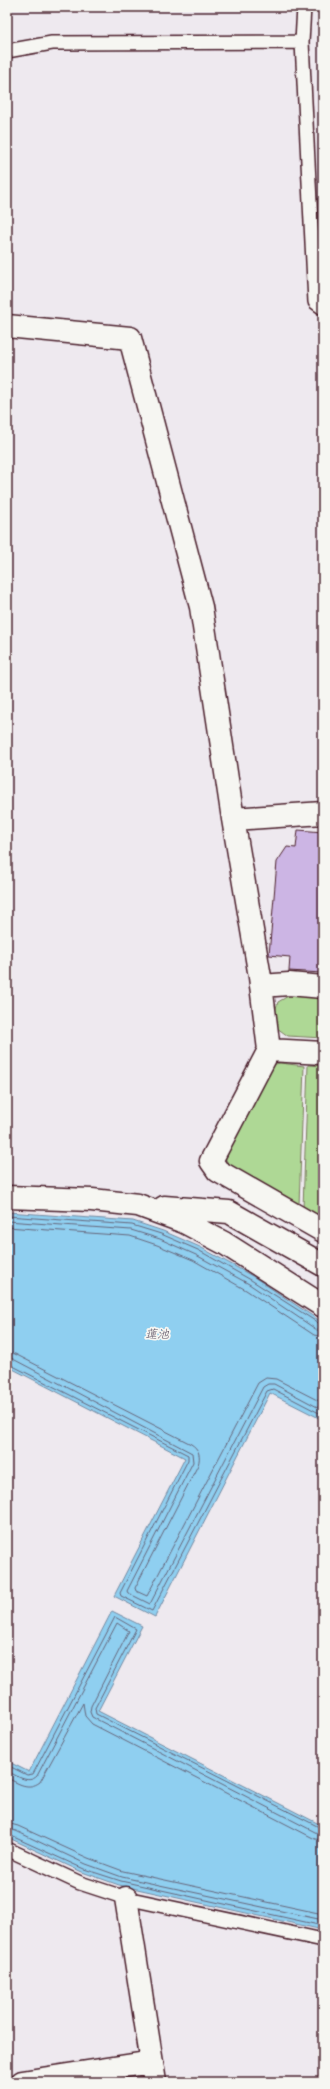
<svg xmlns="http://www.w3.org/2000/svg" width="330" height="2089" font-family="'Balsamiq Sans','Klee One',sans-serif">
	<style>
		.green { fill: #aed895; stroke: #7c7c60 }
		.water { fill: #8fcff0; stroke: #7389a1 }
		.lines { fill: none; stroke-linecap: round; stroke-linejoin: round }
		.shore { stroke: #66657a; stroke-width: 1 }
		.building { fill: #ccb5e4; stroke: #4a1f2b }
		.service-casing { stroke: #4a1f2b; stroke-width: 16 }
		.minor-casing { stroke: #4a1f2b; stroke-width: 25 }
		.service { stroke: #f6f6f2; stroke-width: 13 }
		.minor { stroke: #f6f6f2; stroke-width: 22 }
		.labels { text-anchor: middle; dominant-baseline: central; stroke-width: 3.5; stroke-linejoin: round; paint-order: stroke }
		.water-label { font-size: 12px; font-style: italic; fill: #5f5466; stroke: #f6f6f2 }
	</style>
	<rect width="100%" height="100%" fill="#eee9ef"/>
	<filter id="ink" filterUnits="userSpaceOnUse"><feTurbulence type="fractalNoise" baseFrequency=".025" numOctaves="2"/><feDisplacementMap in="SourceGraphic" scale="8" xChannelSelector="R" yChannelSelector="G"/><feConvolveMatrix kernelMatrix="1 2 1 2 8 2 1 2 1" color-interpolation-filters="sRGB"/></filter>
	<g filter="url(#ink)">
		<path class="green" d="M290,995L323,997V1038L288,1036L277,1028L274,1014L278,1002Z
			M280,1063L304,1066L299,1205L230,1166L226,1160L225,1153L271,1065Z
			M308,1065L323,1066V1220L303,1208Z"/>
		<path class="water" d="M7,1212L133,1221L163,1231L200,1247L254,1277L323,1323V1420L270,1393L155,1617L114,1596L185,1458L7,1366Z
			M112,1611L142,1626L98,1711L323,1826V1930L119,1885L82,1872L7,1837V1761L29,1772Z"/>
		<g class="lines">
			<path class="shore" d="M7,1216L132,1225L161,1234L198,1250L251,1280L323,1326
				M7,1221L131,1230L160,1239L196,1255L249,1284L317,1330L323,1331
				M7,1227L130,1236L157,1245L193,1260L246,1290L314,1335L323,1337
				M7,1352L15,1354L191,1444C199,1449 201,1456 198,1465L135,1588L136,1591L147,1596L258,1383L266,1378L276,1379L323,1403
				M7,1358L13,1359L192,1453L193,1462L127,1591L128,1593L150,1604L263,1387L268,1384H274L323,1410
				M7,1363L188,1455V1460L120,1593L121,1596L152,1611L267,1391L273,1389L323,1415
				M7,1765L27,1775L33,1774L115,1617L136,1629L95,1708L96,1714L323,1829
				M7,1771C16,1775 28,1785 37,1776L117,1623L129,1631L91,1706L90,1712L92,1717L317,1833L323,1834
				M7,1778C18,1783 28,1791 40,1782L83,1703L85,1716L92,1724L315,1839L323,1840
				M7,1823L18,1826L88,1858L123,1871L323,1914
				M7,1829L16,1831L86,1864L122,1877L323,1920
				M7,1834L84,1869L121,1881L323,1926"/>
		</g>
		<path class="building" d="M298,830L323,832L322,973L289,971L290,957L269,955L277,862L287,847L296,848Z"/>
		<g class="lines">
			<defs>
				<path id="service" d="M304,7L302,42L315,302L323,308
					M7,51L52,43L302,42
					M7,1849L80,1883L126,1898L323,1940"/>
				<path id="minor" d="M7,326L130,338L201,607L233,819L260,977L269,1050L211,1161L218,1171L323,1231
					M233,819L323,813
					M261,986L289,984L323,987
					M269,1050L323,1053
					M7,1197L92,1200L138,1205L184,1222L224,1243L323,1306
					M164,1207L229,1212L323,1265
					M126,1898L155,2082
					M22,2082L152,2062"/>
			</defs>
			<use href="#service" class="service-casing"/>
			<use href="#minor" class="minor-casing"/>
			<use href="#service" class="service"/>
			<use href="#minor" class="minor"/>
		</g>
	</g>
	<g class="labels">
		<g class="water-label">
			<text x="157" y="1334">蓮池</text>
		</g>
	</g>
	<rect width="330" height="2089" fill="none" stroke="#f6f6f2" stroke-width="24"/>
	<rect x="12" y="12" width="306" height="2065" fill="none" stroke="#4a1f2b" stroke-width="1.5" filter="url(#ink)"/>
</svg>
